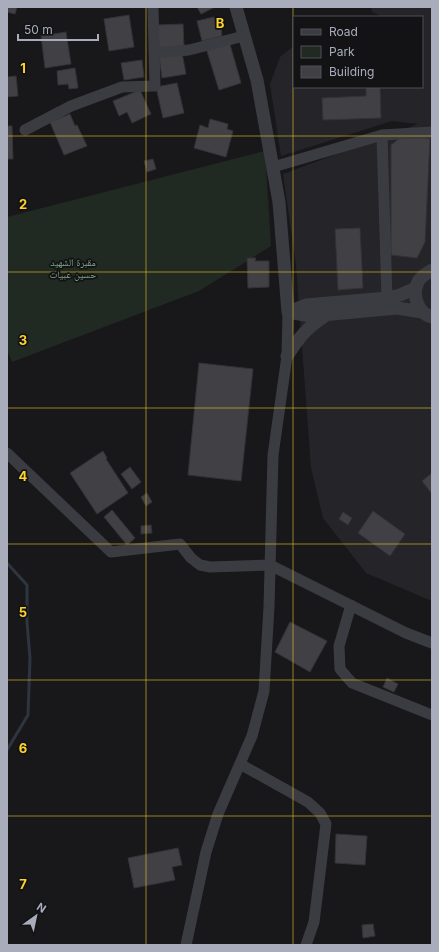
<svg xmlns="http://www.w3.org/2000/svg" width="439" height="952" font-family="Inter,'Noto Naskh Arabic',sans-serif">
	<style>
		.built { fill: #252428 }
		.green { fill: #202922 }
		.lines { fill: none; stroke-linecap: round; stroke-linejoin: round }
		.stream { stroke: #2d3540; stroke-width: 3 }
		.building { fill: #404045; stroke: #333237 }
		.minor { stroke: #3b3b42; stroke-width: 11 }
		.tertiary { stroke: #3b3b42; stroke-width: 13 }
		.grid { fill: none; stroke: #ffd32c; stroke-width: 1; stroke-opacity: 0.55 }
		.labels { text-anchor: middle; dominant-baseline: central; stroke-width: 3.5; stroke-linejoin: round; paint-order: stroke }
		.park-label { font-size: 10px; fill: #7fa887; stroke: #131316 }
		.grid-label { font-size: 13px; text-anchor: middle; font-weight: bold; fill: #ffd32c; stroke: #131316; stroke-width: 3.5; stroke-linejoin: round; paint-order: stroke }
	</style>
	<rect width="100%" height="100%" fill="#18181b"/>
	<path class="built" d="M371,7H432V601L366,573L323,518L311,468L296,265L283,174L418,124L392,121L281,156L270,84L280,57L294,46V87H422V17H384L372,12Z"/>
	<path class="green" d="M265,151L271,246L199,291L12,362L7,350V217Z"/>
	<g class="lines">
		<path class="stream" d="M7,563L27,585V622L30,658L28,715L7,750"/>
	</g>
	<path class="building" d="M7,7H17L15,14L7,12Z
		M197,7H215L201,14Z
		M129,15L134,47L109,51L104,19Z
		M214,17L216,28L221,27L222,36L202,41L197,21Z
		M183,24L184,47L159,49L157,25Z
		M66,32L71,64L45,68L41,36Z
		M229,41L241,83L219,90L206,48Z
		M182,53L186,74L162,78L159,56Z
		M142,60L144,77L124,80L121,63Z
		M75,68L78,88L69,89L68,84L58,85L57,71Z
		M16,76L18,96L7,97V77Z
		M177,83L184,113L163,118L156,87Z
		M366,87H380L381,118L323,120L322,98L366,96Z
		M140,90L151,114L132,123L127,112L119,116L113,101Z
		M70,114L75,126L77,125L87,146L64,155L50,122Z
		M210,119L228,124L227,129L233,131L226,157L194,148L200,125L208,128Z
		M7,126H12L13,159H7Z
		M400,138H430L425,242L417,258L391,255V145Z
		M153,159L156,169L147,172L144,161Z
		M360,228L363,288L338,290L335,229Z
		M247,258H256L255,261H269V287L248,288Z
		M199,363L253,369L241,481L188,475Z
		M103,451L107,458L106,459L128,493L97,514L70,473Z
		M130,467L141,482L132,489L121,474Z
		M432,473V494L422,481Z
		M147,493L152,502L146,506L141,497Z
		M112,510L135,538L127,545L104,517Z
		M373,511L405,534L390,556L358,533Z
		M343,512L352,518L348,525L339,519Z
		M151,525L152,533L141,534V526Z
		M290,622L327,641L310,672L275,652Z
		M387,678L398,684L394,692L383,687Z
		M336,834L367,836L365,865L335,863Z
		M178,848L182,865L172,867L175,880L134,888L128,858Z
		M373,924L375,936L363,938L362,925Z"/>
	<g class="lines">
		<path class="minor" d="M154,53L189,50L244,36
			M25,130L71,106L122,87L155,86L153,7
			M382,135L387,298
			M273,167L382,135L432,132
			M7,453L111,552L180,544L191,558L200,565L210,567L270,565L406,633L432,643
			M351,605L339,646L340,669L352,683L432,715
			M240,764L308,802L320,813L326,824L314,922L306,945
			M186,945L206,852L218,814L252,736L264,691L269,607L273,455L287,356L288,312"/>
		<path class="tertiary" d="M236,7L257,80L279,202L288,312
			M432,270C427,273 423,275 419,280C411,293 417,313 432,317
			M288,312L311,316L397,308L422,312
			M288,312L306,305L387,298L400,295L416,288
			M287,356C299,338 306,328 325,316"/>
	</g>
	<path class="grid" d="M146,7V945M293,7V945M7,136H432M7,272H432M7,408H432M7,544H432M7,680H432M7,816H432"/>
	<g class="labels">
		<g class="park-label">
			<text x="73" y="262">مقبرة الشهيد<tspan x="73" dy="12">حسين عبيات</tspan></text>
		</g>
	</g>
	<g class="grid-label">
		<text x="220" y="28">B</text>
		<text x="23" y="73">1</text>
		<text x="23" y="209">2</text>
		<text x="23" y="345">3</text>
		<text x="23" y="481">4</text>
		<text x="23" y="617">5</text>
		<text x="23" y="753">6</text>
		<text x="23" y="889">7</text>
	</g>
	<rect width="439" height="952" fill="none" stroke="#a9adbb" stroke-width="16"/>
	<rect x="293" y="16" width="130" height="72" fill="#131316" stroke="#4f5158"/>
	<rect x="301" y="29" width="20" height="6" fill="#3b3b42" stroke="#4f5158"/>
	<text x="329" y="36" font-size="12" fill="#a9adbb">Road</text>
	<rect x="301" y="46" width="20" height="12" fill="#202922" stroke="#4f5158"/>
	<text x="329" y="56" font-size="12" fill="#a9adbb">Park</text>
	<rect x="301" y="66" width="20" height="12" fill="#404045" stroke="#4f5158"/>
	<text x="329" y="76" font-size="12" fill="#a9adbb">Building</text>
	<g transform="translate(36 916) rotate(33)" stroke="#131316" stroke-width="3" paint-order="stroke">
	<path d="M0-3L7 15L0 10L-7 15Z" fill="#a9adbb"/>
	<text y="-6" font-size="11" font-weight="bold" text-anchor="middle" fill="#a9adbb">N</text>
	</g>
	<path d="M18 34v6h80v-6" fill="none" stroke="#a9adbb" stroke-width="2"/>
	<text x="24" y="34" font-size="12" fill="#a9adbb" stroke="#131316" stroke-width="3" paint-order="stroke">50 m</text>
</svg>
